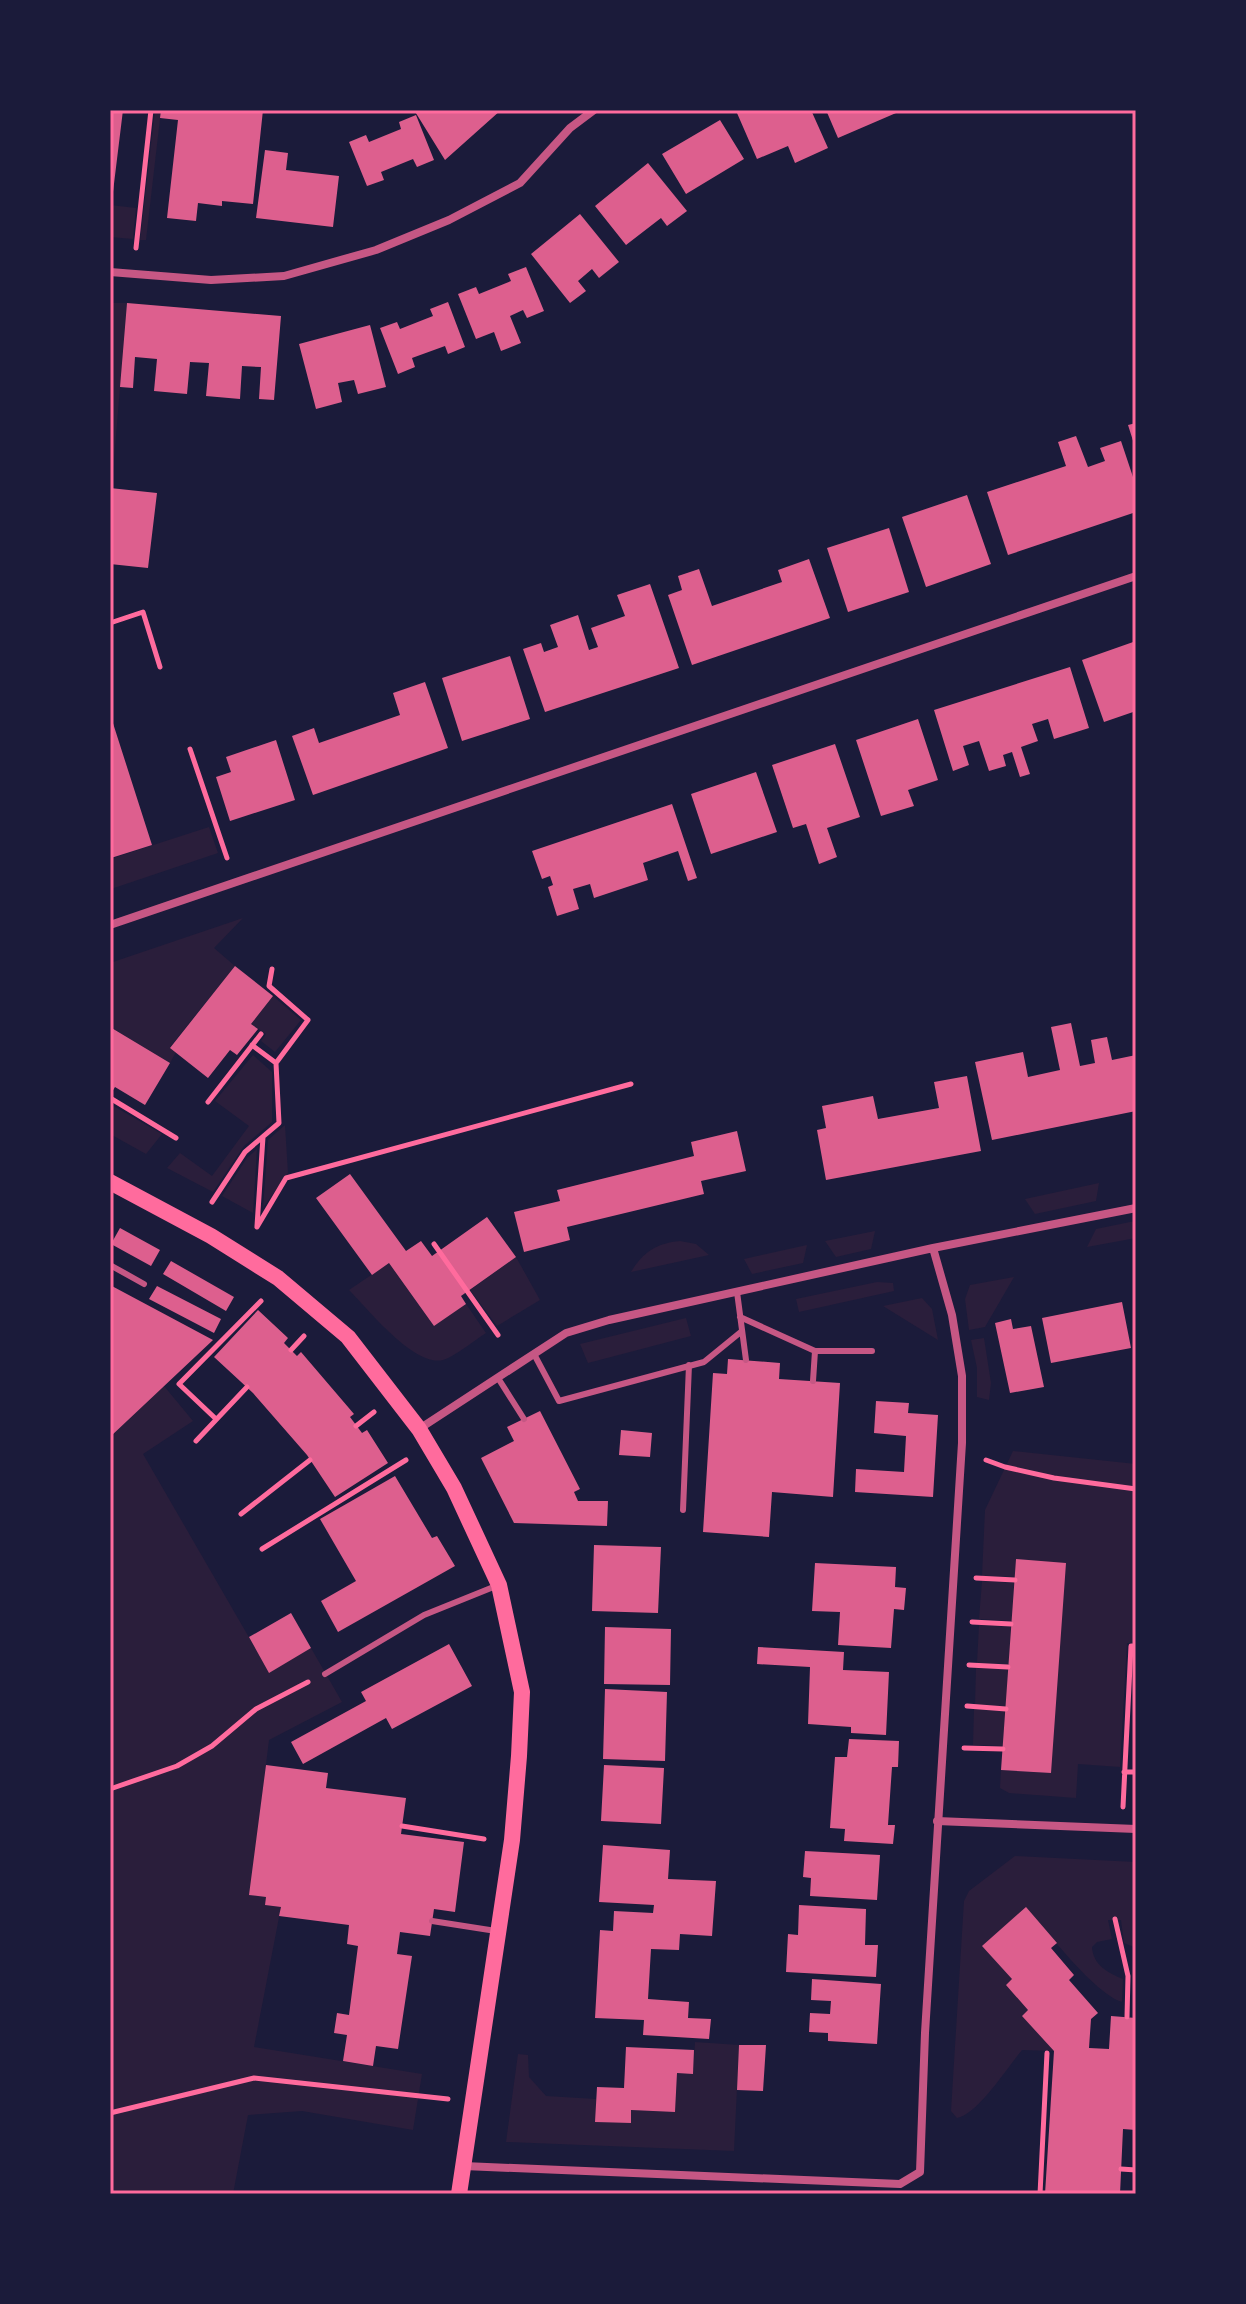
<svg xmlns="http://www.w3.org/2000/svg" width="1246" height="2304" font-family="'PT Sans',sans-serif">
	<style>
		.green { fill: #2a1e3b }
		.building { fill: #dd5f8e }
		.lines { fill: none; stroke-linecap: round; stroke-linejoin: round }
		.path { stroke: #ff6b9d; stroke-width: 5 }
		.service { stroke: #c65784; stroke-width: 6 }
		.minor { stroke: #c65784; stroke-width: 8 }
		.secondary { stroke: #ff6b9d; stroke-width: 16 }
		.neatline { fill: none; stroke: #ff6b9d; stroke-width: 3 }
	</style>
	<rect width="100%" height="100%" fill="#1b1b3a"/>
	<path class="green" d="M155,110H161L146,240H140Z
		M110,205L136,208L133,239L110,237Z
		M110,303H127L113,472L110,471Z
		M209,827L218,853L111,889L110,859Z
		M243,918L214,948L235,966L170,1047L176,1052L170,1063L110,1027V963Z
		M273,996L301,1020L275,1052L261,1041L266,1034L251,1024Z
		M253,1055L272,1072V1122L244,1146L213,1192L167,1168L180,1153L212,1176L249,1126L215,1101Z
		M110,1104L162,1134L146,1154L110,1134Z
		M285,1125L288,1173L263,1208L268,1140Z
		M257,1149L253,1213L222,1196L247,1158Z
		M1099,1183L1096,1201L1035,1214L1025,1199Z
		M1135,1221L1136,1238L1087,1247L1096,1229Z
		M875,1231L871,1249L836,1257L825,1241Z
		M680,1241L696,1244L709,1255L631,1272C643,1252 657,1243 680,1241Z
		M807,1245L803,1263L752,1274L744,1259Z
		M516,1257L540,1300L497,1326L470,1290Z
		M389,1263L434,1326L466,1304L486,1333C475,1340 454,1357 443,1360C414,1367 368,1309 349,1290Z
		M1014,1277L985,1327L969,1330L965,1299L970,1285Z
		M877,1282L893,1283L894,1291L799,1312L796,1299Z
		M922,1298L932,1309L938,1340L883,1306Z
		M686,1318L691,1336L588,1363L580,1344Z
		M984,1338L991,1383L989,1400L977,1397V1368L971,1340Z
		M164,1386L193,1421L143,1454L269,1672L311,1648L342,1702L269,1740L250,1895L266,1897L265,1905L281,1907L254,2047L422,2074L413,2130L302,2111L248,2115L233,2194H110V1437Z
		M1013,1451L1136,1464V1643H1127L1120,1767L1078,1764L1076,1798L1009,1793L1000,1788L1001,1770L1050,1773L1016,1559L1015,1577L982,1576L985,1510Z
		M982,1581L1014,1583L1012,1621L979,1619Z
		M979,1625L1011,1627L1009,1665L977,1663Z
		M976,1668L1008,1669L1006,1707L975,1705Z
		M974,1709L1005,1711L1003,1746L973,1745Z
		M1015,1856L1136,1862V1948L1124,1943L1121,1920H1108L1112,1939L1097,1942L1092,1947C1093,1965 1108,1973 1123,1979L1122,2002C1094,1993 1048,1932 1026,1908L983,1946L1012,1979L1028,2010L1023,2016L1054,2051L1022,2050C1008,2067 977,2115 957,2118L951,2111L964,1901L969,1891Z
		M695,2042L739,2045L734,2151L506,2142L518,2054L528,2055L529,2077L546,2096L596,2099V2122L630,2123L631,2110L675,2112L677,2073H693Z"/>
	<path class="building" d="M110,110H123L112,200L110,199Z
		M161,110H263L253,204L222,201V206L198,203L196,221L167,218L178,120L160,118Z
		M414,110H501L445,160Z
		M745,110H811L828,148L795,163L788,146L757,159L737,113Z
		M826,110H903L838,138Z
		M416,115L434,160L417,167L413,159L381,172L384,180L367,186L349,142L366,135L369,142L401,129L399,122Z
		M720,120L744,159L686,194L662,154Z
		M265,150L288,153L286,170L339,176L333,227L256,218Z
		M648,163L687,211L667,226L661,218L626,245L595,206Z
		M580,214L619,262L599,278L592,269L578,281L586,291L570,303L531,254Z
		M526,267L544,311L527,318L523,310L510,316L521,343L501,351L494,332L476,339L458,294L476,287L479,294L511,281L508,274Z
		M448,302L465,347L448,354L445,346L412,358L415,367L398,374L380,328L397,322L400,329L433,316L430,309Z
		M127,303L281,316L274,400L259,399L261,367L242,366L240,399L206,396L209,363L190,362L187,394L154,391L157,359L135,357L133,388L120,387Z
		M370,325L386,387L358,394L354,380L338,383L342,402L316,409L299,344Z
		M1136,423V447H1135L1128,425Z
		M1076,436L1088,467L1105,461L1100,448L1121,441L1136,486V512L1008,555L987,492L1066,466L1058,442Z
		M110,488L157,493L148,568L110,564Z
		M967,495L991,564L926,587L902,517Z
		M889,528L909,592L848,612L827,548Z
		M809,559L830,618L692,665L668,595L682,590L678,576L699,569L712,606L782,582L778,570Z
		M650,584L679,668L545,712L523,649L541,643L544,652L558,647L550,625L578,615L589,650L598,647L591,628L625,616L617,595Z
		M1136,641V711L1104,722L1082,660Z
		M510,656L530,719L462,741L442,678Z
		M1070,667L1089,728L1054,739L1048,719L1032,724L1038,741L1021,747L1030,774L1020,777L1012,752L1003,755L1006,766L989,771L979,741L963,746L969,765L953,771L934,710Z
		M425,682L448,748L313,795L292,736L314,728L319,743L400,715L393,693Z
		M111,717L152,845L111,858L110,855Z
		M918,719L938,780L908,790L914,806L881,816L856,740Z
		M276,740L295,800L230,821L216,777L231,772L226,757Z
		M835,744L860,817L827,828L837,857L819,864L806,824L793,828L772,765Z
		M756,772L777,832L711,854L691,794Z
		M672,804L697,878L688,881L678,851L643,863L648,880L594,898L590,884L573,889L579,909L557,916L548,887L553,885L550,876L542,879L532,851Z
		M235,966L273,996L251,1024L258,1029L237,1055L230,1050L208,1078L170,1048Z
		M1071,1023L1080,1066L1095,1063L1091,1040L1107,1037L1112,1060L1136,1055V1111L992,1140L975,1062L1023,1052L1028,1077L1060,1070L1051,1027Z
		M110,1027L170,1063L145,1105L115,1087L110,1095Z
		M967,1076L981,1151L826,1180L817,1130L826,1128L822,1106L873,1096L878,1119L939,1108L934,1082Z
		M737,1131L746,1171L701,1181L704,1194L567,1227L570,1240L524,1252L514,1212L560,1201L557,1190L694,1156L691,1142Z
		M350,1174L406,1251L421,1241L432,1256L487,1217L516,1257L461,1296L466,1304L434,1326L389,1263L372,1275L316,1198Z
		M120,1228L160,1250L151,1266L111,1244Z
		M171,1261L234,1297L226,1311L163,1274Z
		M110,1285L213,1340L110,1437Z
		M157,1286L221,1319L214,1333L149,1299Z
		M1122,1302L1131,1348L1051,1363L1042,1318Z
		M258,1310L288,1338L284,1343L297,1356L301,1352L354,1414L350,1417L362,1433L367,1430L388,1463L335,1497L307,1455L253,1393L214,1357Z
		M1011,1319L1013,1329L1031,1326L1044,1387L1010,1393L995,1323Z
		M728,1359L780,1363L779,1379L840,1383L833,1497L772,1492L769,1537L703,1532L713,1373L727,1374Z
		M876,1401L909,1403L908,1413L938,1415L933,1497L855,1492L856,1469L904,1472L906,1436L874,1433Z
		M540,1411L580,1489L574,1492L578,1501H608L607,1526L514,1523L481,1458L514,1441L507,1427Z
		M621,1430L652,1433L650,1457L619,1455Z
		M395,1476L432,1538L437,1536L455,1566L338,1632L321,1601L356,1581L320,1519Z
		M594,1545L661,1547L658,1613L592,1611Z
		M1016,1559L1066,1563L1051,1773L1001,1770Z
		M815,1563L896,1567L895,1587L906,1588L904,1610L894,1609L891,1648L838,1645L840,1612L812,1611Z
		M291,1613L311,1648L269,1673L249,1637Z
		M605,1627L671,1629L670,1685L604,1684Z
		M449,1644L472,1686L392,1729L386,1718L303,1764L291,1742L366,1701L361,1692Z
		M758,1647L844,1652L843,1670L889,1672L886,1735L851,1733V1727L808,1724L810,1667L757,1664Z
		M605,1689L667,1692L665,1761L603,1759Z
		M849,1739L899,1741L898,1767H892L888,1825H895L893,1844L844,1841L845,1829L830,1828L835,1757H847Z
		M266,1765L328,1773L326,1788L406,1798L401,1834L464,1842L455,1912L434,1909L430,1936L400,1932L397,1954L412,1956L398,2049L376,2046L373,2066L343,2061L347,2035L334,2033L337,2013L349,2015L358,1946L347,1944L349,1925L279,1916L281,1907L265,1905L266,1897L249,1895Z
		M604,1765L664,1768L661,1824L601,1821Z
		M603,1845L670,1850L668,1879L716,1881L712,1936L680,1934L679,1950L651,1949L648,1999L689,2002L688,2018L711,2019L709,2039L643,2035L644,2020L595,2018L600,1930L613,1931L614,1911L653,1913L654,1905L599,1902Z
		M805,1851L880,1855L877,1900L810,1896L811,1878L803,1877Z
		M799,1905L866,1909L865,1945H878L876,1977L786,1972L788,1934L798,1935Z
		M1026,1907L1057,1943L1051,1948L1074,1975L1069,1980L1098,2013L1091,2019L1089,2048L1109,2049L1111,2016L1136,2018V2130L1123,2129L1120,2194H1045L1054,2051L1022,2016L1028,2010L1006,1985L1012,1979L982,1946Z
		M812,1979L881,1984L877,2044L828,2041V2033L809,2032L810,2013L830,2014L831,2001L811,2000Z
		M739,2045H766L763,2091L737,2090Z
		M626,2047L694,2050L693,2074L677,2073L675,2112L631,2110V2123L595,2122L597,2087L624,2088Z"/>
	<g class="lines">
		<path class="path" d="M136,248L151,110
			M110,623L143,612L160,667
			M190,749L227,858
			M252,1045L276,1063
			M110,1098L176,1138
			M208,1102L261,1034
			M212,1202L245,1152L279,1123L276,1063L308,1020L269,986L272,969
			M257,1226L263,1137
			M257,1227L286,1178L631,1084
			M434,1244L498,1335
			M291,1350L304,1336
			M216,1419L179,1384L261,1301
			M356,1426L374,1412
			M196,1441L247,1387
			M986,1460L1005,1467L1054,1478L1136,1489
			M241,1514L310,1460
			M262,1549L406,1460
			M976,1578L1015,1580
			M972,1622L1011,1624
			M969,1665L1008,1667
			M967,1706L1006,1709
			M964,1748L1003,1749
			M1124,1772H1136
			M110,1789L177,1766L212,1746L256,1709L308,1682
			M1123,1807L1131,1646H1136
			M402,1826L484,1839
			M1115,1919L1128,1976L1127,2017
			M110,2113L254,2078L448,2099
			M1121,2169L1136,2170
			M1040,2194L1047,2053"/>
		<path class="service" d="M110,1265L144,1284
			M737,1292L746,1360
			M740,1317L815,1351H872
			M534,1354L559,1401L704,1362L742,1331
			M498,1378L524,1419
			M813,1381L815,1351
			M683,1510L689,1365
			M325,1674L424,1615L496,1586
			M432,1921L496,1931"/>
		<path class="minor" d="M110,272L211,280L284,276L376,250L449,220L520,183L570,128L594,110
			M110,925L1136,576
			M419,1429L566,1333L609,1320L933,1248L1136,1208
			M937,1821L1136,1829
			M464,2166L900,2184L920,2172L925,2033L962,1443V1376L952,1315L933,1248"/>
		<path class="secondary" d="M110,1182L211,1236L278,1278L348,1337L419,1429L454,1488L499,1585L522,1692L519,1756L512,1840L459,2194"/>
	</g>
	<rect width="1246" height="2304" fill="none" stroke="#1b1b3a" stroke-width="224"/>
	<rect x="112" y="112" width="1022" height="2080" class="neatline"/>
</svg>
